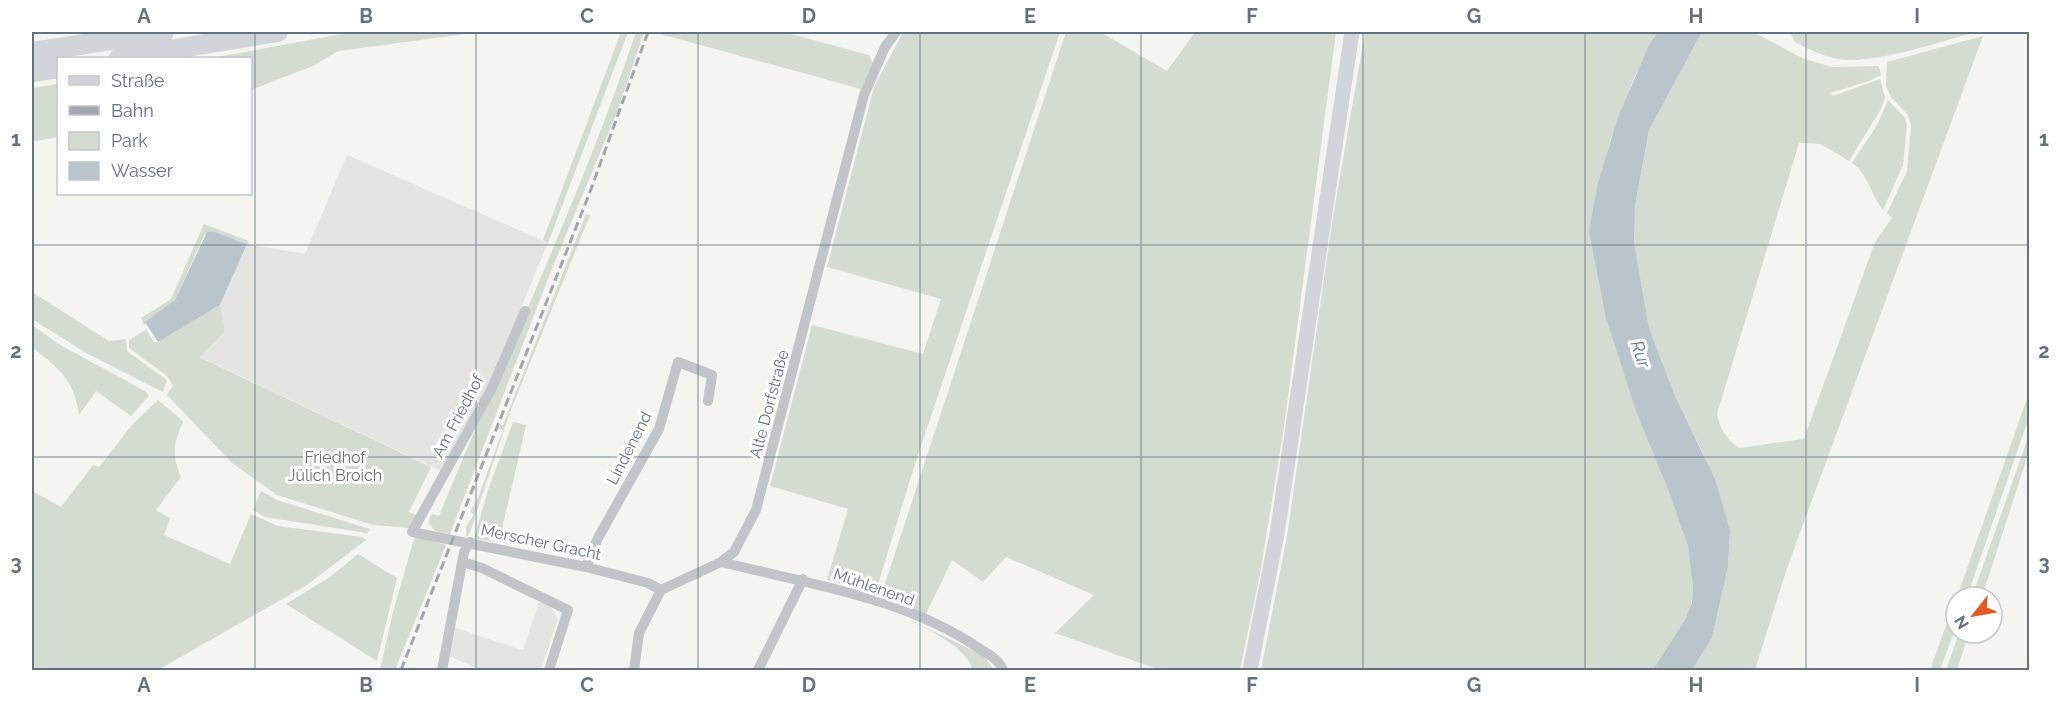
<svg xmlns="http://www.w3.org/2000/svg" width="2061" height="702" font-family="Raleway,sans-serif">
	<style>
		.built { fill: #e4e5e3 }
		.green { fill: #d4dbd1 }
		.water { fill: #bac5cb }
		.lines { fill: none; stroke-linecap: round; stroke-linejoin: round }
		.minor { stroke: #c1c5c8; stroke-width: 10 }
		.secondary { stroke: #d1d5da; stroke-width: 15 }
		.motorway { stroke: #d1d5da; stroke-width: 20 }
		.rail { stroke: #a2a7ad; stroke-width: 3; stroke-dasharray: 9 4.5; stroke-linecap: butt }
		.grid { fill: none; stroke: #637281; stroke-width: 1.5; stroke-opacity: 0.55 }
		.labels { text-anchor: middle; dominant-baseline: central; stroke-width: 6; stroke-linejoin: round; paint-order: stroke }
		.street-label { font-size: 16px; fill: #637281; stroke: #fff }
		.park-label { font-size: 16px; fill: #657862; stroke: #fff }
		.water-label { font-size: 18px; font-style: italic; fill: #637a85; stroke: #fff }
		.neatline { fill: none; stroke: #637281; stroke-width: 2 }
		.grid-label { font-size: 20px; text-anchor: middle; font-weight: bold; fill: #637281 }
	</style>
	<rect width="100%" height="100%" fill="#f4f4f0"/>
	<path class="built" d="M347,155L548,243L490,382L441,471L198,356L225,332L220,305L247,244L305,254Z
		M539,602L551,607L558,619L541,670H480L449,656L455,628L523,650Z"/>
	<path class="green" d="M353,32H481L338,51L313,66L251,90L250,58H212Z
		M621,32H628L548,243L543,240Z
		M636,32H644L617,112L551,271L450,534L435,531L429,523L430,516L433,514L439,516C505,355 581,197 636,32Z
		M653,32H783L869,55L873,63L861,89Z
		M903,32H1060L914,467L875,594L827,580L848,509L770,486L812,325L923,354L941,299L827,267L874,87Z
		M1066,32H1100L1167,71L1195,32H1336L1284,427L1260,574L1240,670H1160L1055,633L1094,595L1006,557L983,582L952,560L926,614L881,596Z
		M1365,32H1658L1633,80L1610,141L1589,231L1599,273L1688,546C1690,559 1693,574 1693,588C1693,618 1670,647 1653,670H1261L1287,536L1332,223Z
		M1702,32H1753L1802,58L1832,67L1879,66L1881,75L1869,81L1830,93L1833,96L1880,79L1885,97L1881,109L1849,161L1821,144L1799,143L1717,414C1720,429 1726,439 1739,448L1804,439L1875,242L1892,218L1887,213L1907,171L1911,126L1908,115L1891,97L1886,86L1887,62L1983,36L1787,568L1755,670H1692L1712,638L1728,567L1730,530L1704,455L1675,396L1649,328L1634,244L1635,206L1649,130Z
		M1790,32H1977C1941,41 1873,65 1838,59C1823,56 1808,49 1795,42Z
		M58,84V137L32,142V88Z
		M1888,100L1905,118L1907,126L1903,165L1883,210C1871,195 1868,174 1852,163L1877,125Z
		M586,214L590,215L510,412L469,535L466,537V527L474,514L470,512L478,498L503,430L499,429L500,425H503Z
		M204,224L249,241L248,244L215,232L204,235L175,300L144,325L141,318L171,299Z
		M32,292L109,341L126,339L127,351L167,380L163,392L86,353L32,319Z
		M220,305L225,332L199,357L431,467L409,512L418,516L411,528L373,525L277,495L232,463L167,395L173,385L167,376L129,348V340L146,330L154,342H158Z
		M32,325L60,345L145,391L149,396L131,416L96,391L79,415C74,379 59,369 32,347Z
		M2029,393V417L1967,597H1957Z
		M158,400L183,421C174,444 171,453 181,477L156,510L170,518L164,535L230,564L251,514L278,526L362,537L366,540L307,585L158,670H32V491L61,507L93,465L99,467L132,425Z
		M513,422L526,425L499,542L474,539L488,490Z
		M2029,435V451L1982,597H1972Z
		M261,491L277,500L370,529L367,533L265,517L253,510Z
		M419,537L446,545L395,670H380L393,612L414,539Z
		M358,554L397,578L377,661L286,604L330,577Z
		M1956,598V627L1940,670H1930Z
		M908,619L976,652L986,659L994,670H973C965,645 929,631 908,619Z
		M1959,633H1969L1957,670H1946Z"/>
	<path class="water" d="M1658,32H1702L1649,130L1635,206L1634,243L1649,328L1675,396L1715,479L1730,530L1728,567L1712,638L1692,670H1653L1685,620L1692,603L1693,586L1688,546L1668,489L1636,411L1606,318L1589,231L1598,183L1618,117L1649,45Z
		M207,232H215L247,244L220,305L158,342L145,322L175,300Z"/>
	<g class="lines">
		<path class="minor" d="M525,311L492,388L412,532L586,567L648,583L661,590
			M463,562L482,568L568,610L549,670
			M721,562C809,584 904,597 980,649C990,655 999,660 1003,670
			M586,567L598,538L659,429L678,362L712,375L708,401
			M442,670L464,552L470,542
			M634,670L639,633L661,590L721,562L734,552L756,510L864,95L885,47L896,32
			M758,670L803,579"/>
		<path class="secondary" d="M1250,670L1277,534L1352,32"/>
		<path class="motorway" d="M32,52L164,32
			M119,58L278,32
			M32,72L58,68"/>
		<path class="rail" d="M401,670L590,192L648,32"/>
	</g>
	<path class="grid" d="M255,32V670M476,32V670M698,32V670M920,32V670M1141,32V670M1363,32V670M1585,32V670M1806,32V670M32,245H2030M32,457H2030"/>
	<g class="labels">
		<g class="street-label">
			<text transform="translate(769 404) rotate(-75)">Alte Dorfstraße</text>
			<text transform="translate(458 416) rotate(-62)">Am Friedhof</text>
			<text transform="translate(629 448) rotate(-63)">Lindenend</text>
			<text transform="translate(541 542) rotate(12)">Merscher Gracht</text>
			<text transform="translate(874 587) rotate(19)">Mühlenend</text>
		</g>
		<g class="park-label">
			<text x="335" y="457">Friedhof<tspan x="335" dy="18">Jülich Broich</tspan></text>
		</g>
		<g class="water-label">
			<text transform="translate(1641 354) rotate(71)">Rur</text>
		</g>
	</g>
	<rect width="2061" height="702" fill="none" stroke="#ffffff" stroke-width="66"/>
	<rect x="57" y="57" width="195" height="138" fill="#ffffff" stroke="#c1c7cd" stroke-width="1.5"/>
	<rect x="69" y="76" width="30" height="9" fill="#d1d5da" stroke="#c1c7cd" stroke-width="1.5"/>
	<text x="111" y="87" font-size="18" fill="#637281">Straße</text>
	<rect x="69" y="106" width="30" height="9" fill="#a2a7ad" stroke="#c1c7cd" stroke-width="1.5"/>
	<text x="111" y="117" font-size="18" fill="#637281">Bahn</text>
	<rect x="69" y="132" width="30" height="18" fill="#d4dbd1" stroke="#c1c7cd" stroke-width="1.5"/>
	<text x="111" y="147" font-size="18" fill="#637281">Park</text>
	<rect x="69" y="162" width="30" height="18" fill="#bac5cb" stroke="#c1c7cd" stroke-width="1.5"/>
	<text x="111" y="177" font-size="18" fill="#637281">Wasser</text>
	<g transform="translate(1974 615) rotate(239)"><circle r="28" fill="#ffffff" stroke="#c1c7cd" stroke-width="1.5"/>
	<path d="M0-4.5L10 22L0 15L-10 22Z" fill="#e25921"/>
	<text y="-9" font-size="16" font-weight="bold" text-anchor="middle" fill="#637281">N</text>
	</g>
	<rect x="33" y="33" width="1995" height="636" class="neatline"/>
	<g class="grid-label">
		<text x="144" y="23">A</text>
		<text x="366" y="23">B</text>
		<text x="587" y="23">C</text>
		<text x="809" y="23">D</text>
		<text x="1030" y="23">E</text>
		<text x="1252" y="23">F</text>
		<text x="1474" y="23">G</text>
		<text x="1696" y="23">H</text>
		<text x="1917" y="23">I</text>
		<text x="16" y="146">1</text>
		<text x="2044" y="146">1</text>
		<text x="16" y="358">2</text>
		<text x="2044" y="358">2</text>
		<text x="16" y="570">3</text>
		<text x="2044" y="570">3</text>
		<text x="144" y="692">A</text>
		<text x="366" y="692">B</text>
		<text x="587" y="692">C</text>
		<text x="809" y="692">D</text>
		<text x="1030" y="692">E</text>
		<text x="1252" y="692">F</text>
		<text x="1474" y="692">G</text>
		<text x="1696" y="692">H</text>
		<text x="1917" y="692">I</text>
	</g>
</svg>
